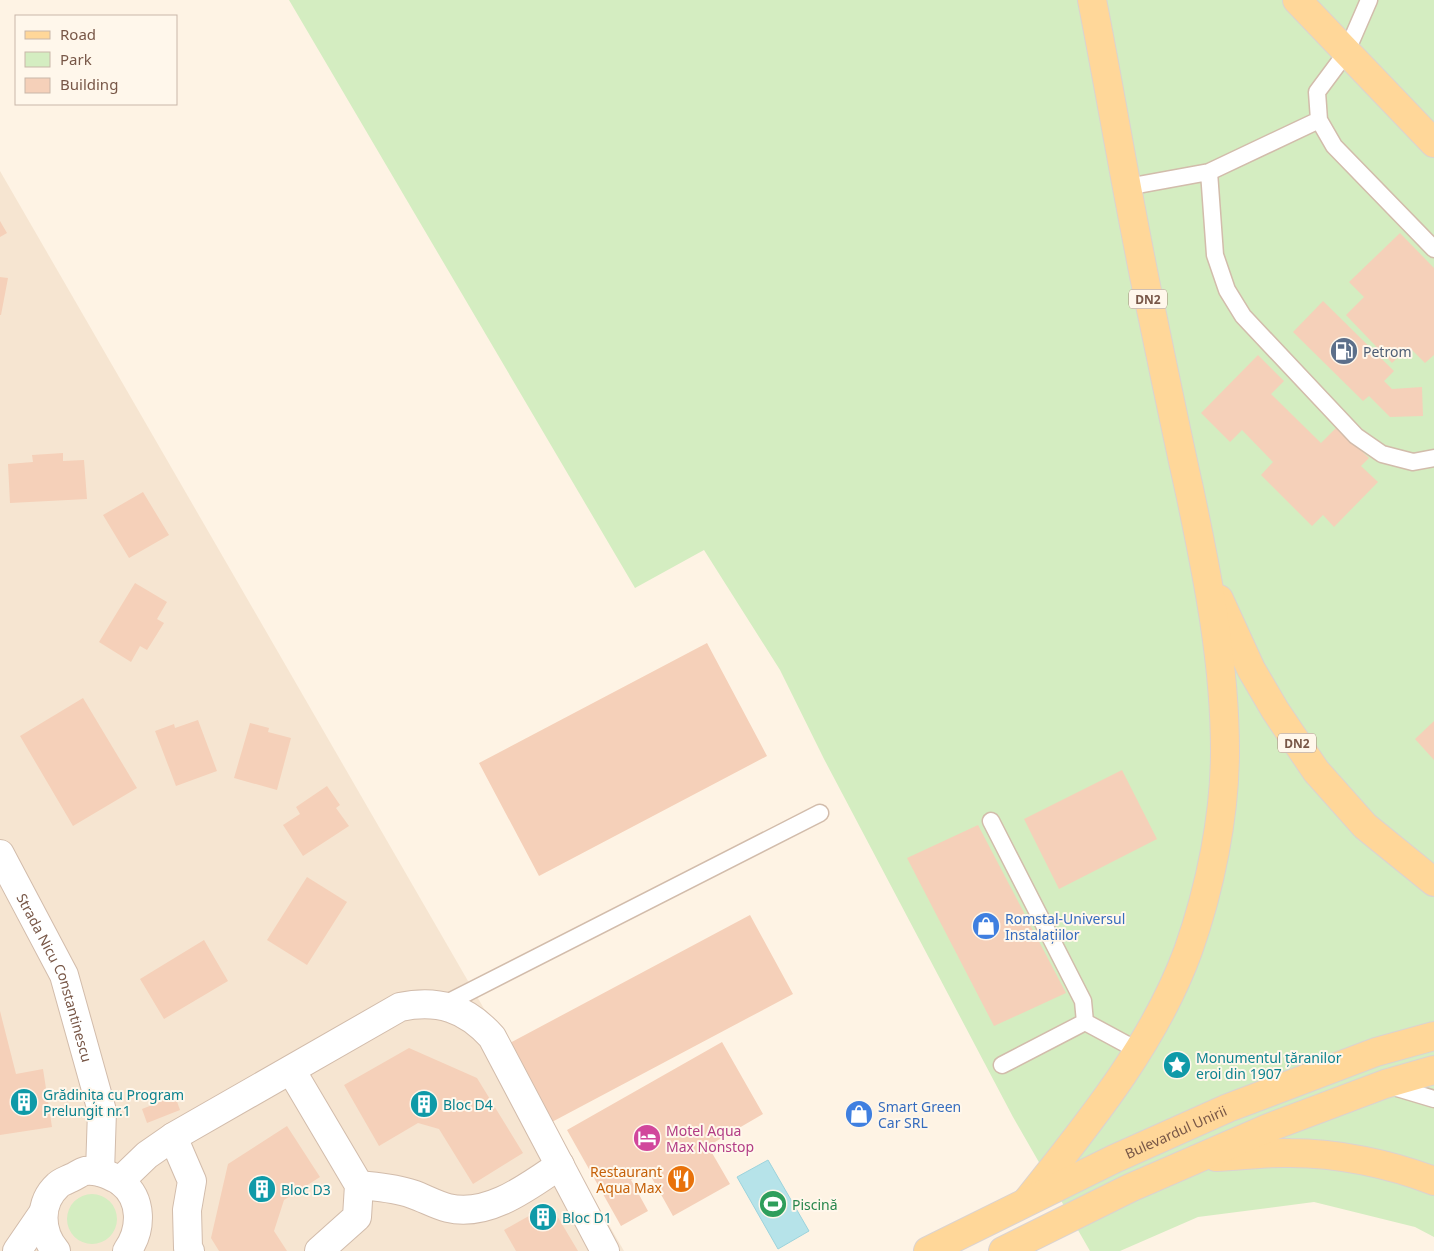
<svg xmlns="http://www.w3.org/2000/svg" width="1434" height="1251" font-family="'Noto Sans',sans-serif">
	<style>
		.residential { fill: #f6e5d1 }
		.green { fill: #d4edc1 }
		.water { fill: #b6e3e9; stroke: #9cd3dc }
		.building { fill: #f5d0b9 }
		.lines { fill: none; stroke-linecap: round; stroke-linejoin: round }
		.lane-casing { stroke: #d2bcab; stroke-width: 19 }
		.street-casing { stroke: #d2bcab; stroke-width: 30 }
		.primary-casing { stroke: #dcd3cf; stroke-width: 30 }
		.lane { stroke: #fff; stroke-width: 16 }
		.street { stroke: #fff; stroke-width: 28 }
		.primary { stroke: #ffd799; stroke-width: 28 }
		.labels { text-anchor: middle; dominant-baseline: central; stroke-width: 4; stroke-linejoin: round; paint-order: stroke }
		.shield { fill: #fff7eb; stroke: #a08778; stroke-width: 1 }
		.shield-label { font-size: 12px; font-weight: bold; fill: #785747 }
		.service-label { font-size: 14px; fill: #4e5e75; stroke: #fff7eb; text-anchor: start }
		.shop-label { font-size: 14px; fill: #366cbe; stroke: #fff7eb; text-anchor: start }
		.street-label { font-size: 14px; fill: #785747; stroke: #fff7eb }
		.culture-label { font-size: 14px; fill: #0d838f; stroke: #fff7eb; text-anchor: start }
		.hotel-label { font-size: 14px; fill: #b23c85; stroke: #fff7eb; text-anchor: start }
		.food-label { font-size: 14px; fill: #c56008; stroke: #fff7eb; text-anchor: end }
		.leisure-label { font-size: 14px; fill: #27864d; stroke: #fff7eb; text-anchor: start }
	</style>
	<rect width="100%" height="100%" fill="#fef3e4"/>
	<path class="residential" d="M0,171L624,1251H0Z"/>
	<path class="green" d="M289,0H1434V1237L1415,1227L1314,1202L1198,1217L1120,1251H1090L1013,1117L824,759L780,670L704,550L635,588Z
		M67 1219a25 25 0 1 1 50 0a25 25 0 1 1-50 0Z"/>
	<path class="water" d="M768,1160L809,1231L778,1249L737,1177Z"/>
	<path class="building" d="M0,221L7,233L0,237Z
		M1400,233L1434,268V355L1425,363L1409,347L1392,363L1346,315L1364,297L1349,282Z
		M0,277L8,278L1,315H0Z
		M1323,301L1394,371L1384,381L1392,389L1422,387L1423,416L1390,417L1369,396L1363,401L1293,332Z
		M1258,355L1284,381L1271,394L1321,443L1337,427L1369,458L1361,466L1378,482L1334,527L1323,515L1312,526L1261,475L1273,462L1242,430L1230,442L1201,413Z
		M63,453V461L84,460L87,499L10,503L8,464L33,462L32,455Z
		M143,492L169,535L129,558L103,515Z
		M135,583L167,602L157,619L164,623L147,650L140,646L131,662L99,642Z
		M707,643L767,756L539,876L479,763Z
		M83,698L137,788L73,826L20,736Z
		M198,720L217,771L176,786L155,731L174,724L175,728Z
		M1434,721V760L1415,739Z
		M250,723L269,728L268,732L291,738L277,790L234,778Z
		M1122,770L1157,839L1059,889L1024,819Z
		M327,786L340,805L336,808L349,826L303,856L283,825L300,814L296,807Z
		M978,825L1066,993L994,1026L907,858Z
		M307,877L347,902L307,965L267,940Z
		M750,915L793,994L550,1123L508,1044Z
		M204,940L228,981L164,1019L140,979Z
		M0,1011L16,1074L43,1069L52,1127L0,1135Z
		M722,1042L763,1114L708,1146L730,1184L673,1216L648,1171L631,1180L648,1211L621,1226L567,1130Z
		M409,1048L477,1078L523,1153L473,1184L439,1129L418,1123L379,1146L344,1085Z
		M175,1096L180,1110L147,1123L142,1109Z
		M287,1126L320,1177L284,1200L274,1231L287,1251H219L211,1238L228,1164Z
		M550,1204L578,1251H516L504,1230Z"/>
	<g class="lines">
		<defs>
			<path id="lane" d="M1369,0L1346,53L1317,92L1319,120L1334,146L1434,249
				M1209,172L1215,255L1227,290L1243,316L1356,436L1382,454L1413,462L1434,458
				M1127,187L1209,172L1319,120
				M991,821L1083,1001L1085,1022
				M443,1005L820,813
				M1002,1065L1085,1022L1137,1050
				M1387,1085L1434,1099"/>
			<g id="street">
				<path id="s1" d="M0,854L64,975L102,1111L100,1172"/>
				<path d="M291,1070L359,1185L357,1217L319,1251"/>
				<path d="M173,1137L192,1181L187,1210L188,1248L190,1251"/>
				<path d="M120,1181L147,1155L173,1137L400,1007C438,999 466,1008 492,1037L605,1251"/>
				<path d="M359,1185C377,1187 395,1188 412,1194C424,1198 436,1205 448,1208C488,1218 529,1186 560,1165"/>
				<path d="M17,1251L43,1213"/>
				<path d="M56,1251C40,1232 38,1203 58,1185C61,1182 67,1180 71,1178C76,1176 81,1172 85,1171C93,1170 101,1172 108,1175C112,1177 118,1179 121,1182C143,1199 142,1230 127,1251"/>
			</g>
			<g id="primary">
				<path d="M1297,0L1434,143"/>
				<path d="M1219,599L1251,669L1275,710L1316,771L1365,826L1434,882"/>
				<path d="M1216,1157C1241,1156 1266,1152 1290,1153C1338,1153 1390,1164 1434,1181"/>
				<path d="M1027,1201C1088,1124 1154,1044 1188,951C1210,889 1225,816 1225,751C1225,664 1208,578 1190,493C1177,435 1165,377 1153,319C1130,213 1113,106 1092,0"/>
				<path id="s2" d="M928,1251L1114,1159L1228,1108L1376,1052L1434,1036"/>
				<path d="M1003,1251L1130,1188L1268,1128L1385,1084L1434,1070"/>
			</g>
		</defs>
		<use href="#lane" class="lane-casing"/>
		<use href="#street" class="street-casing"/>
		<use href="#primary" class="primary-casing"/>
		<use href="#lane" class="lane"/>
		<use href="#street" class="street"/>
		<use href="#primary" class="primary"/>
	</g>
	<defs>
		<symbol id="fuel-disc" viewBox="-11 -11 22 22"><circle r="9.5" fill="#5c6f8a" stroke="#fff7eb"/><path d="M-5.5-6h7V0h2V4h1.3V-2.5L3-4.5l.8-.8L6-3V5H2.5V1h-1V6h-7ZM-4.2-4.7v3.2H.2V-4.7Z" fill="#fff"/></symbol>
		<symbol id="shop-disc" viewBox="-11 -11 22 22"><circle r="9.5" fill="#3f7fe0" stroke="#fff7eb"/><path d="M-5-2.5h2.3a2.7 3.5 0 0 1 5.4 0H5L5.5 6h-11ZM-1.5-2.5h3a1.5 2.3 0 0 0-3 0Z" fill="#fff"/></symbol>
		<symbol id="sight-disc" viewBox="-11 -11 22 22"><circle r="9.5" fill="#0f9aa8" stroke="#fff7eb"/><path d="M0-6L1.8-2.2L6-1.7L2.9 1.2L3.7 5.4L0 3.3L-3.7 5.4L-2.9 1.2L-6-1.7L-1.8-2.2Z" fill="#fff"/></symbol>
		<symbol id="building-disc" viewBox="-11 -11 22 22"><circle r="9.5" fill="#0f9aa8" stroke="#fff7eb"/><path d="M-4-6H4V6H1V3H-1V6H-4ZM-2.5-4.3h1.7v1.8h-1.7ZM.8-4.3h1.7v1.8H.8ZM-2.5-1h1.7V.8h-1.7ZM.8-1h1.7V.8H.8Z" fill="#fff"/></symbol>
		<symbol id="hotel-disc" viewBox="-11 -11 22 22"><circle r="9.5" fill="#d1479c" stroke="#fff7eb"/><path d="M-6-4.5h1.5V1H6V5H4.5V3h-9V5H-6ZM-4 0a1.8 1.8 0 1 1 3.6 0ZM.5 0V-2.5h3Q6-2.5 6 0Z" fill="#fff"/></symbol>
		<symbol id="restaurant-disc" viewBox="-11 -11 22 22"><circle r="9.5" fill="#e8710a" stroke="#fff7eb"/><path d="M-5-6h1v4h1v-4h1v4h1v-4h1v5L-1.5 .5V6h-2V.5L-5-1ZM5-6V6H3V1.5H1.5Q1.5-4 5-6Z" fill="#fff"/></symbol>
		<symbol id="stadium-disc" viewBox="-11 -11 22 22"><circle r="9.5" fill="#2e9e5b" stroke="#fff7eb"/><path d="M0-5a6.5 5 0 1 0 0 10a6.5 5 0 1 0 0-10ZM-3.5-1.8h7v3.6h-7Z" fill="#fff"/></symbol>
	</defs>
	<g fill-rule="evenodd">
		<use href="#fuel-disc" x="1328" y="335" width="32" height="32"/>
		<use href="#shop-disc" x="970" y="910" width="32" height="32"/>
		<use href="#sight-disc" x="1161" y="1049" width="32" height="32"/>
		<use href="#building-disc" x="8" y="1086" width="32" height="32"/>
		<use href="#building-disc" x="408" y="1088" width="32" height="32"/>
		<use href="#shop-disc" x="843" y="1098" width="32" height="32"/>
		<use href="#hotel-disc" x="631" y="1122" width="32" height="32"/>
		<use href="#restaurant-disc" x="665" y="1163" width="32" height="32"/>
		<use href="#building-disc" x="246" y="1173" width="32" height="32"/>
		<use href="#stadium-disc" x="757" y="1188" width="32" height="32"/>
		<use href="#building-disc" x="527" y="1201" width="32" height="32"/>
	</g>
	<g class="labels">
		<g class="shield">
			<rect x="1129" y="289.5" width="38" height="19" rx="4"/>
			<rect x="1278" y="733.5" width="38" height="19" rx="4"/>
		</g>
		<g class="shield-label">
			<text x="1148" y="299">DN2</text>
			<text x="1297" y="743">DN2</text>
		</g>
		<g class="service-label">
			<text x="1363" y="351">Petrom</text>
		</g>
		<g class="shop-label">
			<text x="1005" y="918">Romstal-Universul<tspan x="1005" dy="16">Instalațiilor</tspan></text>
			<text x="878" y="1106">Smart Green<tspan x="878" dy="16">Car SRL</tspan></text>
		</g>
		<g class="street-label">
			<text stroke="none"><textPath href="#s1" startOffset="136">Strada Nicu Constantinescu</textPath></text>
			<text stroke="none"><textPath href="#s2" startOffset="275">Bulevardul Unirii</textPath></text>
		</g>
		<g class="culture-label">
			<text x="1196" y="1057">Monumentul țăranilor<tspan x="1196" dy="16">eroi din 1907</tspan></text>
			<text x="43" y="1094">Grădinița cu Program<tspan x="43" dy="16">Prelungit nr.1</tspan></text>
			<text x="443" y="1104">Bloc D4</text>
			<text x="281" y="1189">Bloc D3</text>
			<text x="562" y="1217">Bloc D1</text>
		</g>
		<g class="hotel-label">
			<text x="666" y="1130">Motel Aqua<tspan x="666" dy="16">Max Nonstop</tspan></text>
		</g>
		<g class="food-label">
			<text x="662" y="1171">Restaurant<tspan x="662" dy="16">Aqua Max</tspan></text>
		</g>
		<g class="leisure-label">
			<text x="792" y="1204">Piscină</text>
		</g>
	</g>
	<rect x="15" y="15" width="162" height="90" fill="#fff7eb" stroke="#c9b7a9"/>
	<rect x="25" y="31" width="25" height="8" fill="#ffd799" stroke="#c9b7a9"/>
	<text x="60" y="40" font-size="15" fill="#785747">Road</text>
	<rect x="25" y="52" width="25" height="15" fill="#d4edc1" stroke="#c9b7a9"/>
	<text x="60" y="65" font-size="15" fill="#785747">Park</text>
	<rect x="25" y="78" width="25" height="15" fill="#f5d0b9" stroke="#c9b7a9"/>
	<text x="60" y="90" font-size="15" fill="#785747">Building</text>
</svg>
